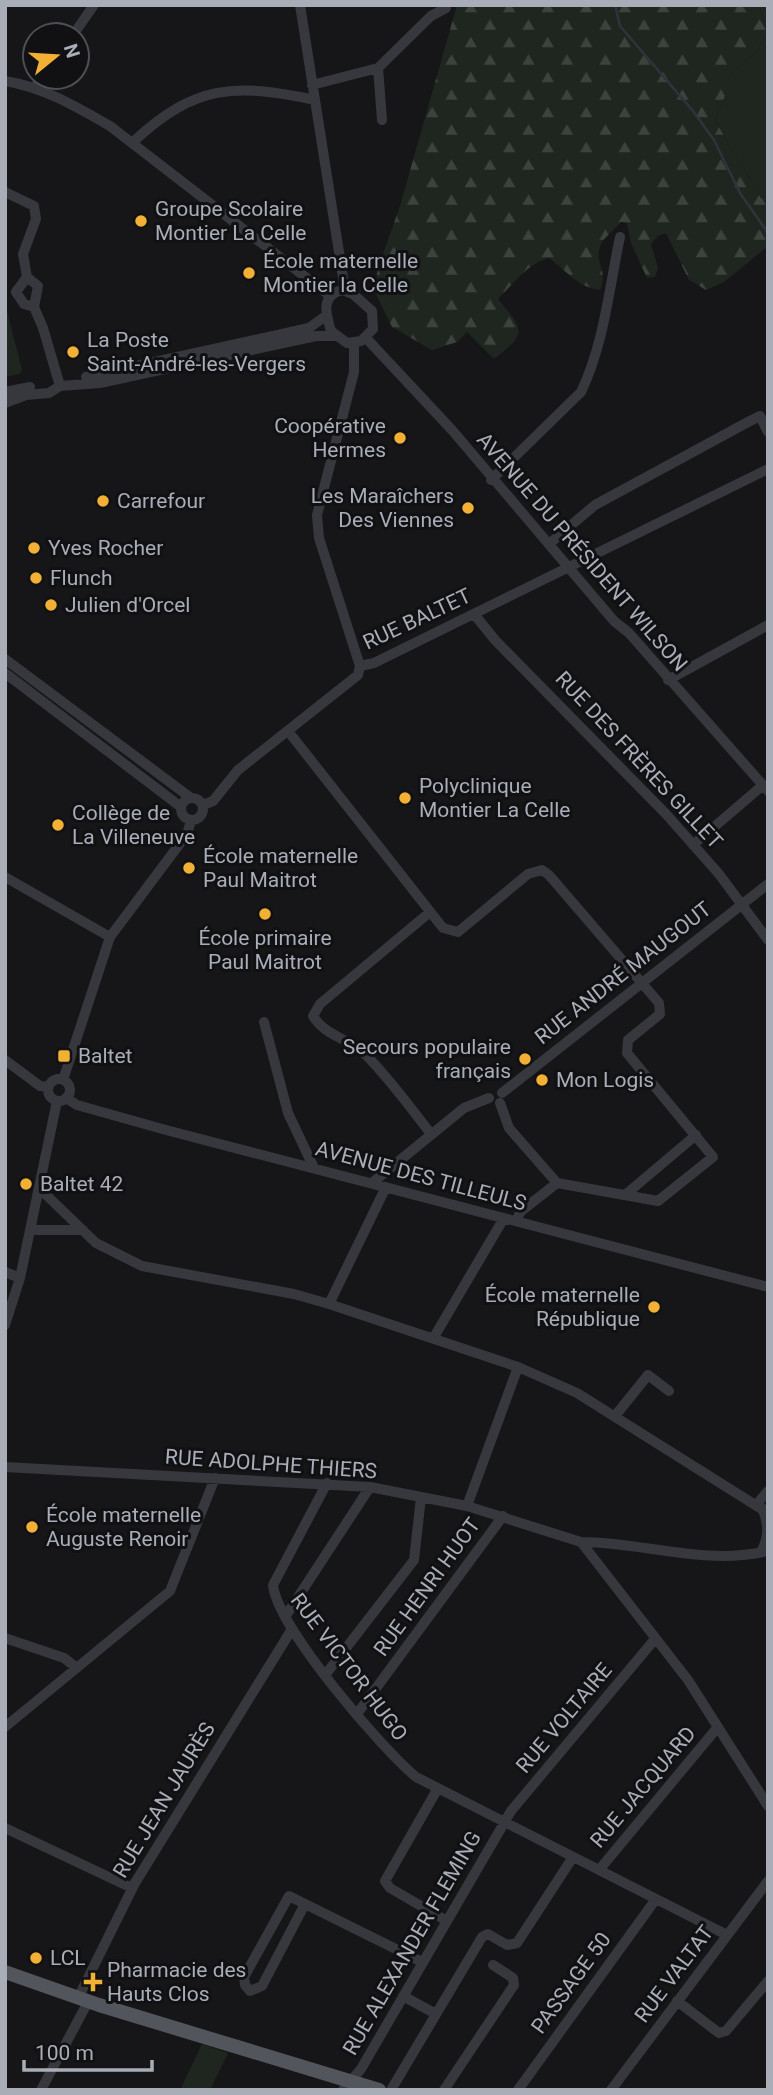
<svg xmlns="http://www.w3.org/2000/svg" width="773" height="2095" font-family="Roboto,sans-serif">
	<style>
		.forest { fill: url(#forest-firs) }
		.green { fill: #1e261f }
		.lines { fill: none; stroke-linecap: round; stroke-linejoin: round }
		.stream { stroke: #2c353c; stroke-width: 2.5 }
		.minor { stroke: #37383d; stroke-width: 10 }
		.major { stroke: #53555c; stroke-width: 14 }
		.poi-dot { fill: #f2b134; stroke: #111113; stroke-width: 2.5 }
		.labels { text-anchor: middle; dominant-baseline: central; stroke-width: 6; stroke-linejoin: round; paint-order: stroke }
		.poi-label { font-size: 21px; fill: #a8adb8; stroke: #111113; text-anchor: start }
		.street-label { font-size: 21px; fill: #a8adb8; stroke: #111113 }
	</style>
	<defs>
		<pattern id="forest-firs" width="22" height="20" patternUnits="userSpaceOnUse" patternTransform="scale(1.75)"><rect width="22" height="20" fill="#1e261f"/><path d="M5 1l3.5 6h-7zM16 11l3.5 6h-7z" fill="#3c433d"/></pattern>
	</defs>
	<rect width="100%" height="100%" fill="#161618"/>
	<path class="forest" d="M457,5H759L767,32L757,51L726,80V94L715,120L761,198L768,194V246L724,282L706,290L689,280L666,233L658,236L651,244L658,268L655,277L647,278L631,243L627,223L621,222C614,231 601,238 599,250C596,265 608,271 600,290C577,287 566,270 549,258C528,263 513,284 498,299C523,330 529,332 494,359L467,332L457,342L432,350L392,327L374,290L378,268L400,206Z"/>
	<path class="green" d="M759,5L768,7V194L761,198L715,120L726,94V80L757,51L767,32Z
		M5,303L22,370L19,374L5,377Z
		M202,2044L228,2053L210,2090H180Z"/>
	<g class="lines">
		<path class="stream" d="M615,5L620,26L693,111L714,140L740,193L768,233"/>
		<path class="minor" d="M300,5L345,290
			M73,35L94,5
			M378,68L382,120
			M5,81C43,87 77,107 110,126L330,296
			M312,85L378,68L431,16L446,8
			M34,88L42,77
			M133,142C195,84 235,83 315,100
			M5,192L34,206L36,219L23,254L27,277
			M342,290L353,294L372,311L373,329L361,341L347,343L331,331C326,314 320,296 342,290Z
			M34,307L24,304L16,292L27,277L38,286L34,307L43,328L60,386
			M366,338L452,430L614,621L629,633L768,791
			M354,343V372L317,515L319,538L360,666
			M86,377L309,328L327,315
			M5,392L30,387
			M5,403L26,395L49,393L60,386L100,383L316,336H335
			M491,480L581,392C604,344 609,289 620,237
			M549,544L595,505L748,422L760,416L768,432
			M474,614L495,640L666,814L719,874L768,940
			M5,659L191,798
			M360,666L374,663L768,469
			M5,673L181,807
			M668,680L768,625
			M288,731L443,928L458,932L528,874L542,870L549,875L659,1003L660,1014L628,1040L627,1053L713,1157L658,1201L557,1183L509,1128L500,1103
			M181 809a11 11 0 1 1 22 0a11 11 0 1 1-22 0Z
			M203,805L213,801L238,770L358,675L360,666
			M693,845L763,785
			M5,877L110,937
			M430,912L320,1004L313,1016C325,1036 348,1038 365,1054C389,1078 410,1107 431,1134
			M264,1022L288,1113L314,1168
			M5,1060L40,1086L48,1087
			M48 1090a11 11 0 1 1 22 0a11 11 0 1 1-22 0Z
			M63,1080L110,937L187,834L191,821
			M502,1093L768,884
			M66,1098L77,1105L166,1130L768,1287
			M372,1183L464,1108L489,1098
			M39,1188L96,1243L142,1266L294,1294L329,1304L518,1367L577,1393L768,1513
			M625,1195L696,1135
			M517,1221L520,1212L557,1183
			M31,1230H83
			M5,1272L20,1278
			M329,1304L386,1187
			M5,1325L20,1278L57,1101
			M434,1337L504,1218
			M615,1416L648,1375L669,1391
			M5,1467L370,1487L467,1506L581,1542L688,1680L768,1806
			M327,1483L273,1585C277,1627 381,1748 416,1777L727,1935
			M756,1505L768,1491
			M467,1506L518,1367
			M581,1542C644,1542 704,1566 768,1551
			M761,1552C769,1538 769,1523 762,1508
			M285,1617L370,1487
			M5,1638L64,1658L77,1668
			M326,1674L414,1560L421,1497
			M357,1714L503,1516
			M5,1727L170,1591L215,1478
			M438,1788L385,1881L390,1888L447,1921
			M5,1828L132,1888
			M599,1870L717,1728
			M305,1904L262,1986L250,1991L245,1985L244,1977L289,1896L422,1962
			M79,1996L135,1883L292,1629
			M403,1996L436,2014
			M677,2001L719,2033L726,2031L768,1981
			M41,2090L89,2000
			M343,2090L361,2069L511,1811L655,1639
			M391,2090L482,1937L488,1934L507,1945L517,1943L573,1857
			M444,2090L514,1985L513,1978L493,1965
			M518,2090L656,1899
			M611,2090L768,1881"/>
		<path class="major" d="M5,1972L99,2005L379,2090"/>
	</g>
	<g class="poi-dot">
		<circle cx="141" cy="221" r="7"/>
		<circle cx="249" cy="273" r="7"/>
		<circle cx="73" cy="352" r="7"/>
		<circle cx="400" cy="438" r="7"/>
		<circle cx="103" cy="501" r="7"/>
		<circle cx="468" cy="508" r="7"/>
		<circle cx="34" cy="548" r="7"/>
		<circle cx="36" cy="578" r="7"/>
		<circle cx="51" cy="605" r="7"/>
		<circle cx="405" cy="798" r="7"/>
		<circle cx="58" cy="825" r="7"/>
		<circle cx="189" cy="868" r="7"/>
		<circle cx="265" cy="914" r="7"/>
		<rect x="57" y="1049" width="14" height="14" rx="3.5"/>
		<circle cx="525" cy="1059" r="7"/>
		<circle cx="542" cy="1080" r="7"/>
		<circle cx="26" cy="1184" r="7"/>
		<circle cx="654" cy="1307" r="7"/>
		<circle cx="32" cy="1527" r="7"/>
		<circle cx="36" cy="1958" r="7"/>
		<path d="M89.5 1971.5h7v7h7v7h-7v7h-7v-7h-7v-7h7z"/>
	</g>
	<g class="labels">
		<g class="poi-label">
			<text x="155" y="209">Groupe Scolaire<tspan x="155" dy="24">Montier La Celle</tspan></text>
			<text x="263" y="261">École maternelle<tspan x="263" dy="24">Montier la Celle</tspan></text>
			<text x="87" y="340">La Poste<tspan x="87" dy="24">Saint-André-les-Vergers</tspan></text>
			<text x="386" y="426" text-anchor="end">Coopérative<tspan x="386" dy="24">Hermes</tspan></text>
			<text x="454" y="496" text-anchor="end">Les Maraîchers<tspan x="454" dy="24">Des Viennes</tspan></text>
			<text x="117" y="501">Carrefour</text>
			<text x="48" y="548">Yves Rocher</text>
			<text x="50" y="578">Flunch</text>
			<text x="65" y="605">Julien d'Orcel</text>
			<text x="419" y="786">Polyclinique<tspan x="419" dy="24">Montier La Celle</tspan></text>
			<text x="72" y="813">Collège de<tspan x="72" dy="24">La Villeneuve</tspan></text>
			<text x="203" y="856">École maternelle<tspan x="203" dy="24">Paul Maitrot</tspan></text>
			<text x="265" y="938" text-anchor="middle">École primaire<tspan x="265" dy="24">Paul Maitrot</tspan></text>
			<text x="511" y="1047" text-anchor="end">Secours populaire<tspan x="511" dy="24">français</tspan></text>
			<text x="78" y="1056">Baltet</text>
			<text x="556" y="1080">Mon Logis</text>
			<text x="40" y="1184">Baltet 42</text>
			<text x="640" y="1295" text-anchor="end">École maternelle<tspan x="640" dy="24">République</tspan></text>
			<text x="46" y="1515">École maternelle<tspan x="46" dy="24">Auguste Renoir</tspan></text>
			<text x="50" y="1958">LCL</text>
			<text x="107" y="1970">Pharmacie des<tspan x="107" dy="24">Hauts Clos</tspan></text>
		</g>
		<g class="street-label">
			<text transform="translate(582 552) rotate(49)">AVENUE DU PRÉSIDENT WILSON</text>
			<text transform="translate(417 619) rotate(-25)">RUE BALTET</text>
			<text transform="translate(639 760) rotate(47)">RUE DES FRÈRES GILLET</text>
			<text transform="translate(623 973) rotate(-38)">RUE ANDRÉ MAUGOUT</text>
			<text transform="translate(421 1176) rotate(15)">AVENUE DES TILLEULS</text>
			<text transform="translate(271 1464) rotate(4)">RUE ADOLPHE THIERS</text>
			<text transform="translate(427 1587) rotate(-54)">RUE HENRI HUOT</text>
			<text transform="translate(349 1667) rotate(53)">RUE VICTOR HUGO</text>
			<text transform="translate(564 1718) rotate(-50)">RUE VOLTAIRE</text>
			<text transform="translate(643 1787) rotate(-50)">RUE JACQUARD</text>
			<text transform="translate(164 1800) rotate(-59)">RUE JEAN JAURÈS</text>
			<text transform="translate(412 1943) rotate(-60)">RUE ALEXANDER FLEMING</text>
			<text transform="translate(674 1974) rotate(-53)">RUE VALTAT</text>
			<text transform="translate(571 1983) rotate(-54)">PASSAGE 50</text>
		</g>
	</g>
	<rect width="773" height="2095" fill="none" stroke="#a8adb8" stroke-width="14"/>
	<g transform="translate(56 56) rotate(72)"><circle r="33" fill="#111113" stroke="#4d4f55" stroke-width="2"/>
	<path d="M0-5L12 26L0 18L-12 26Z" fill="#f2b134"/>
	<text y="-10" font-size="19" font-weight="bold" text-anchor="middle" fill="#a8adb8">N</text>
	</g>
	<path d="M24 2060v10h128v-10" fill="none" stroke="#a8adb8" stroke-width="3.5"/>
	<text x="35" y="2060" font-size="21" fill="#a8adb8" stroke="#111113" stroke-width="5" paint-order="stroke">100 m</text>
</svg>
